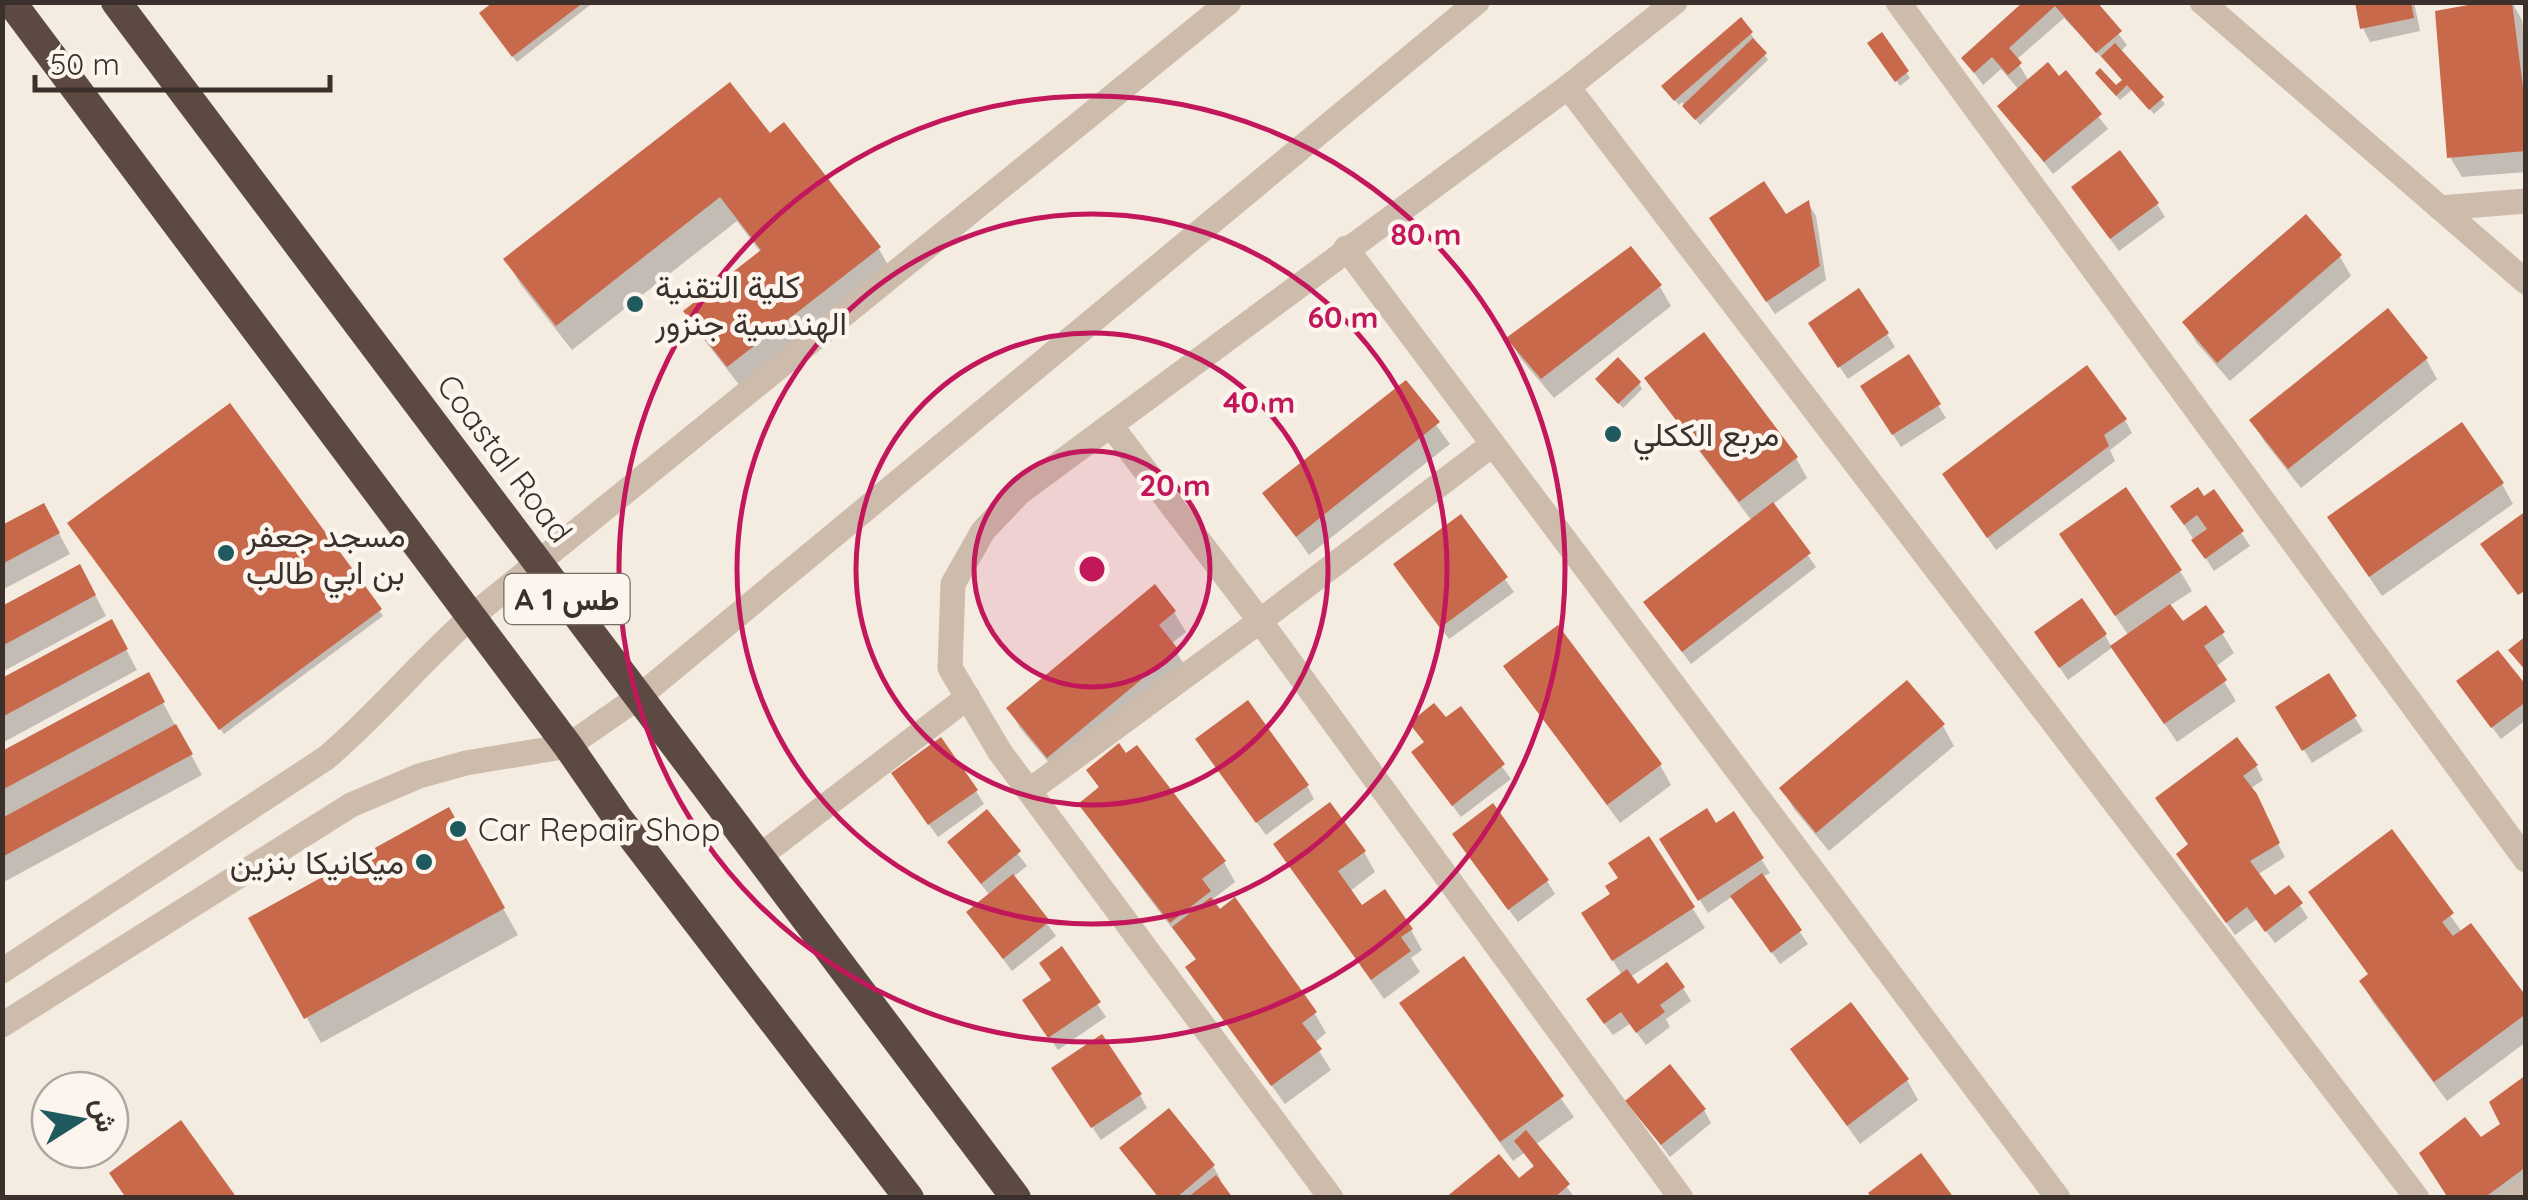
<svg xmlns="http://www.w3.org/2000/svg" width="2528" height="1200" font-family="Quicksand,Vazirmatn,sans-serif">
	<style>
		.shadow { fill: #0003 }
		.building { fill: #c8694b }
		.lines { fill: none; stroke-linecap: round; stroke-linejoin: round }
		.minor { stroke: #cdbbac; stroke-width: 25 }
		.highway { stroke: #5c4a42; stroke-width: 30 }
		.ring { fill: none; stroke: #c2185b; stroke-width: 5 }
		.poi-dot { fill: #1f5a5e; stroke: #fbf5ee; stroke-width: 4 }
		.labels { text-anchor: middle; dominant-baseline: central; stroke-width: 9; stroke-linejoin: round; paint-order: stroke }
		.shield { fill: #fbf5ee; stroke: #756b66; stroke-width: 2.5 }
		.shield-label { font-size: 30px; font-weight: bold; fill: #3b302b }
		.poi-label { font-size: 32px; fill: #3b302b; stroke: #fbf5ee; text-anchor: start }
		.street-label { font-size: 32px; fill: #3b302b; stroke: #fbf5ee }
		.centre { fill: #c2185b; stroke: #fbf5ee; stroke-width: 5 }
		.ring-label { font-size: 30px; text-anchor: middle; font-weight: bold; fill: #c2185b; stroke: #fbf5ee; stroke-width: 9; stroke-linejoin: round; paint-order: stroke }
	</style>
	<rect width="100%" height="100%" fill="#f4ebe1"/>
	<path class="shadow" d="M497,2H594L517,62L485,19Z
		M2026,2H2094L2127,45L2120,52L2165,104L2154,114L2132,90L2120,100L2102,79L2115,88L2124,81L2064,18L2016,60L2029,81L2059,80L2066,74L2108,129L2053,174L2000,106L2019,90L2001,69L1983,85L1964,59Z
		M2357,2H2414L2420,31L2370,42L2363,28Z
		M2512,2L2522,20L2526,49V172L2462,177L2450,157Z
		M1751,34L1768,60L1700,125L1682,102L1679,105L1668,92Z
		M1881,36L1910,78L1900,86L1874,49Z
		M769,136L879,249L893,274L744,391L702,337L687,311L761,253L737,221L572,350L521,285L506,260Z
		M2082,201L2157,204L2165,217L2119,251Z
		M1808,203L1816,216L1826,280L1775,314L1720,232L1785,218Z
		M2340,257L2351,276L2230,381L2196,342L2185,322Z
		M1660,287L1671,306L1554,398L1521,359L1509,339Z
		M1887,334L1895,347L1848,379L1819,337Z
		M1908,357L1946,418L1901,447L1871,400Z
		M2426,359L2437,379L2301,488L2264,441L2252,421Z
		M1648,378L1796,458L1807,478L1772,505L1816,567L1691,664L1654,615L1752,521L1659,398Z
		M1405,383L1450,444L1309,555L1265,494Z
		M1639,383L1642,389L1623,408L1601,385Z
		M2125,420L2132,433L2110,450L2115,461L1996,550L1953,488Z
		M2502,484L2513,504L2382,596L2342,537Z
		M2214,492L2250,546L2214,571L2181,520Z
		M1461,517L1514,592L1449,639L1404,578Z
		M55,526L70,554L2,590V528Z
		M74,529L379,610L383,616L224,734Z
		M2074,555L2180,571L2192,591L2169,606L2183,625L2222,633L2234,653L2215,667L2236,701L2177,742L2113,647L2068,680L2045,646L2105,635L2112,648L2129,636Z
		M91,587L106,616L2,672V609Z
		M1174,612L1186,632L1171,644L1188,670L1060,776L1020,728L1009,708Z
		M122,642L137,670L2,743V681Z
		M1506,667L1660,765L1671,785L1620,823Z
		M148,675L202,775L2,883V754Z
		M2329,676L2363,731L2312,763L2279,708Z
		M1907,683L1943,726L1954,746L1829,851L1794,809L1782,789Z
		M2526,689V720L2501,739L2467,695Z
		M1460,709L1511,779L1461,817L1422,765L1446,721Z
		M1206,753L1307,786L1314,799L1266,835Z
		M2256,766L2263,780L2250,789L2285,857L2257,875L2275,899L2289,888L2308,918L2275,943L2257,919L2235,935L2187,867L2190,846L2165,811Z
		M1089,770L1224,862L1235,882L1213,899L1220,911L1234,901L1315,1014L1326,1033L1314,1043L1331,1070L1285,1104L1200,987L1197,961L1093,824L1082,804L1100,790Z
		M902,787L976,791L984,804L938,837Z
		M448,810L518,935L321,1043L251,919Z
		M987,813L1027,866L1013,877L1056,936L1012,971L969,913L990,896L950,843Z
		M1733,815L1770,873L1762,877L1808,944L1780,964L1733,896L1708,913L1662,840L1716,826Z
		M2391,833L2462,932L2526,1001V1042L2447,1101L2373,1002L2362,982L2370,976L2311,892Z
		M1649,840L1705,928L1630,977L1637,987L1683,988L1691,1001L1666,1019L1670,1027L1646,1045L1630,1024L1613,1035L1596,1013L1622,975L1596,934L1613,895Z
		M1276,845L1364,852L1375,872L1350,891L1362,908L1411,930L1422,950L1411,958L1420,972L1384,999Z
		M1463,848L1547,881L1555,894L1518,922Z
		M1061,950L1106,1017L1058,1050L1033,1013L1053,981Z
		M1463,960L1574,1117L1535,1145L1575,1198H1449L1519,1182L1535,1168L1524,1153L1513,1161L1414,1024Z
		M1793,1050L1907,1080L1918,1100L1860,1144Z
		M2526,1078V1195L2449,1198L2480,1140L2504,1125Z
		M1062,1082L1140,1095L1147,1108L1101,1140Z
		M1628,1102L1704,1110L1711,1123L1670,1157Z
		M1122,1149L1213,1166L1221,1180L1218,1182L1230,1198H1159Z"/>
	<path class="building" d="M493,2H584L512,57L479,13Z
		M2023,2H2097L2122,31L2096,53L2055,6L2009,48L2022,63L2008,75L1992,57L1974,73L1961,58Z
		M2355,2H2411L2414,18L2360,29Z
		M2485,2H2512L2526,111V151L2447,158L2435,11Z
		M1741,17L1753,32L1674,101L1661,86Z
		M1882,32L1909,71L1895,82L1867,43Z
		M1753,38L1767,53L1695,120L1682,106Z
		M2115,43L2164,97L2149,110L2127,85L2116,96L2095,73L2100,68L2116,85L2122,80L2101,56Z
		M2048,62L2059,76L2066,70L2102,114L2044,162L1997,106Z
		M730,82L770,133L784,122L881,247L727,367L683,311L761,250L720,197L556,326L503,259Z
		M2120,150L2159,203L2110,239L2071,187Z
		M1764,181L1786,214L1809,200L1820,266L1766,302L1709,218Z
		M2306,214L2342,255L2217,363L2182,322Z
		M1631,246L1662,285L1541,379L1506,338Z
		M1859,288L1889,333L1838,368L1808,323Z
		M2388,308L2428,358L2288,469L2249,420Z
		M1704,332L1798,457L1739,502L1644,378Z
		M1909,354L1941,404L1892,435L1860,386Z
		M1618,357L1641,382L1618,404L1595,379Z
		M2087,365L2127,419L2104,435L2109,446L1987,538L1942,474Z
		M1406,380L1440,422L1296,537L1262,493Z
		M230,403L382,609L219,730L67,523Z
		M2462,422L2504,483L2369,577L2327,517Z
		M2126,487L2182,570L2115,616L2059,534Z
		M2198,487L2204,496L2214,489L2244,531L2205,559L2191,540L2207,529L2197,515L2184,525L2170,506Z
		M1773,502L1811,553L1682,652L1643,602Z
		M44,503L60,533L2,564V525Z
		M2526,511V590L2518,595L2480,544Z
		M1461,514L1508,577L1440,628L1393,564Z
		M80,564L96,595L2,646V606Z
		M1155,584L1176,611L1159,625L1178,649L1047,758L1006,708Z
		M2082,598L2107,634L2059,668L2034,632Z
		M2170,604L2183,621L2206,605L2225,632L2204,646L2227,680L2164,724L2110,646Z
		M112,619L128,649L2,717V678Z
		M1558,625L1662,764L1607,805L1503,666Z
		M2526,636V671L2508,650Z
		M2498,650L2526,685V702L2491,728L2456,681Z
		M149,672L165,702L2,790V751Z
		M2329,673L2357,716L2302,751L2275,707Z
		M1907,680L1945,724L1816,833L1779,788Z
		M1248,700L1309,785L1256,823L1195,739Z
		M1434,703L1446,717L1461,706L1505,764L1452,806L1411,752L1424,742L1409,723Z
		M176,724L193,754L2,857V818Z
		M941,737L978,790L928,825L891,773Z
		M2237,737L2258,765L2243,776L2257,794L2280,843L2250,861L2275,895L2289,885L2303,903L2265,932L2247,907L2226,923L2176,854L2188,844L2155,798Z
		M1119,743L1126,753L1137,745L1226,861L1202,879L1211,891L1170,923L1078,804L1099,787L1086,770Z
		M1330,802L1366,851L1338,871L1362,905L1385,889L1413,929L1401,937L1411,951L1371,980L1273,844Z
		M1493,803L1549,880L1508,910L1452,834Z
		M449,807L505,908L304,1019L248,918Z
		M1707,808L1716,823L1734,811L1764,858L1698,901L1659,839Z
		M987,809L1021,851L981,884L947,842Z
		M2392,829L2454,913L2442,922L2453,936L2471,923L2526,996V1014L2434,1082L2359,981L2368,974L2308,892Z
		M1649,836L1695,907L1612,961L1581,913L1610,894L1605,886L1618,878L1608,863Z
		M1762,873L1802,930L1771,953L1730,896Z
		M1013,874L1050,921L1003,959L966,912Z
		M1211,897L1220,909L1235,897L1317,1012L1302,1023L1322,1049L1271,1086L1185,967L1196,959L1172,927Z
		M1062,946L1101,1002L1048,1038L1022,1000L1051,980L1039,963Z
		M1464,956L1564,1096L1500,1142L1399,1003Z
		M1667,962L1685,987L1660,1005L1665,1012L1636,1033L1621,1012L1604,1024L1586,999L1627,969L1638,984Z
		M1851,1002L1909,1079L1847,1126L1790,1049Z
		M1102,1034L1142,1094L1091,1128L1051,1068Z
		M1670,1064L1706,1109L1661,1145L1625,1101Z
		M2526,1075V1167L2484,1198H2448L2419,1153L2465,1117L2481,1137L2500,1124L2489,1102Z
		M1169,1108L1215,1165L1176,1198H1159L1119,1148Z
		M181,1120L237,1198H126L109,1173Z
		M1526,1130L1570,1184L1554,1198H1445L1499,1154L1519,1178L1534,1166L1514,1141Z
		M1921,1153L1954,1198H1872L1868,1193Z
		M1216,1175L1233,1198H1187Z"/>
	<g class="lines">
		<path class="minor" d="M1898,2L2526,860
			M2202,2L2526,282
			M1568,87L2417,1198
			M2440,208L2526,201
			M1346,248L2058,1198
			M1112,427L1260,621L1681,1198
			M1029,791L1260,621L1493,444
			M760,856L968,697
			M2,971L326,758C378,714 420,662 471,617L1229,2
			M2,1025L351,805L419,776L466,763L568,746L640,696L1477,2
			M1331,1198L1000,752L950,668L953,584L983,531L1019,493L1568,87L1675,2
			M2515,1198L2526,1191"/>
		<path class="highway" d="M11,2L568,746L617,817L909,1198
			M116,2L1016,1198"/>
	</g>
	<circle cx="1092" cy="569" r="118" fill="#c2185b" fill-opacity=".12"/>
	<g class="ring">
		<circle cx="1092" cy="569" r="118"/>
		<circle cx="1092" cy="569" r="236"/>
		<circle cx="1092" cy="569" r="355"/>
		<circle cx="1092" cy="569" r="473"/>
	</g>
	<g class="poi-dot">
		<circle cx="635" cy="304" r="10"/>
		<circle cx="1613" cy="434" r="10"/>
		<circle cx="226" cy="553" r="10"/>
		<circle cx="458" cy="829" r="10"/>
		<circle cx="424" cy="862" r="10"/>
	</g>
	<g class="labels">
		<rect class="shield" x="504.5" y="574" width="125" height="50" rx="8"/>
		<g class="shield-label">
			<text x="567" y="599">A 1 طس</text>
		</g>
		<g class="poi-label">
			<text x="655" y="286">كلية التقنية<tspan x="655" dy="37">الهندسية جنزور</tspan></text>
			<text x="1633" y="434">مربع الككلي</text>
			<text x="246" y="535">مسجد جعفر<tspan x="246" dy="37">بن ابي طالب</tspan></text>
			<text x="478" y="829">Car Repair Shop</text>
			<text x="404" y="862" text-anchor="end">ميكانيكا بنزين</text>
		</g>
		<g class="street-label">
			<text transform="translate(505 458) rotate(53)">Coastal Road</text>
		</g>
	</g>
	<circle cx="1092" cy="569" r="15" class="centre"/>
	<g class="ring-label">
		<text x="1426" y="245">80 m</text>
		<text x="1343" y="328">60 m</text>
		<text x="1259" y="413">40 m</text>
		<text x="1175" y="496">20 m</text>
	</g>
	<rect width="2528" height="1200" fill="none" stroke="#3b302b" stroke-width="10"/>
	<g transform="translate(80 1120) rotate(79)"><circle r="48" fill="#fbf5ee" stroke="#aea6a0" stroke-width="2.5"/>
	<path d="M0-8L18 38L0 25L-18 38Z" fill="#1f5a5e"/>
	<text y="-15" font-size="28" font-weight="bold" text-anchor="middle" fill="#3b302b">ش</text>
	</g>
	<path d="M35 75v15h295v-15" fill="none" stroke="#3b302b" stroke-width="5"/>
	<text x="50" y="75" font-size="30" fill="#3b302b" stroke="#fbf5ee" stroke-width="8" paint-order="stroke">50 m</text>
</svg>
